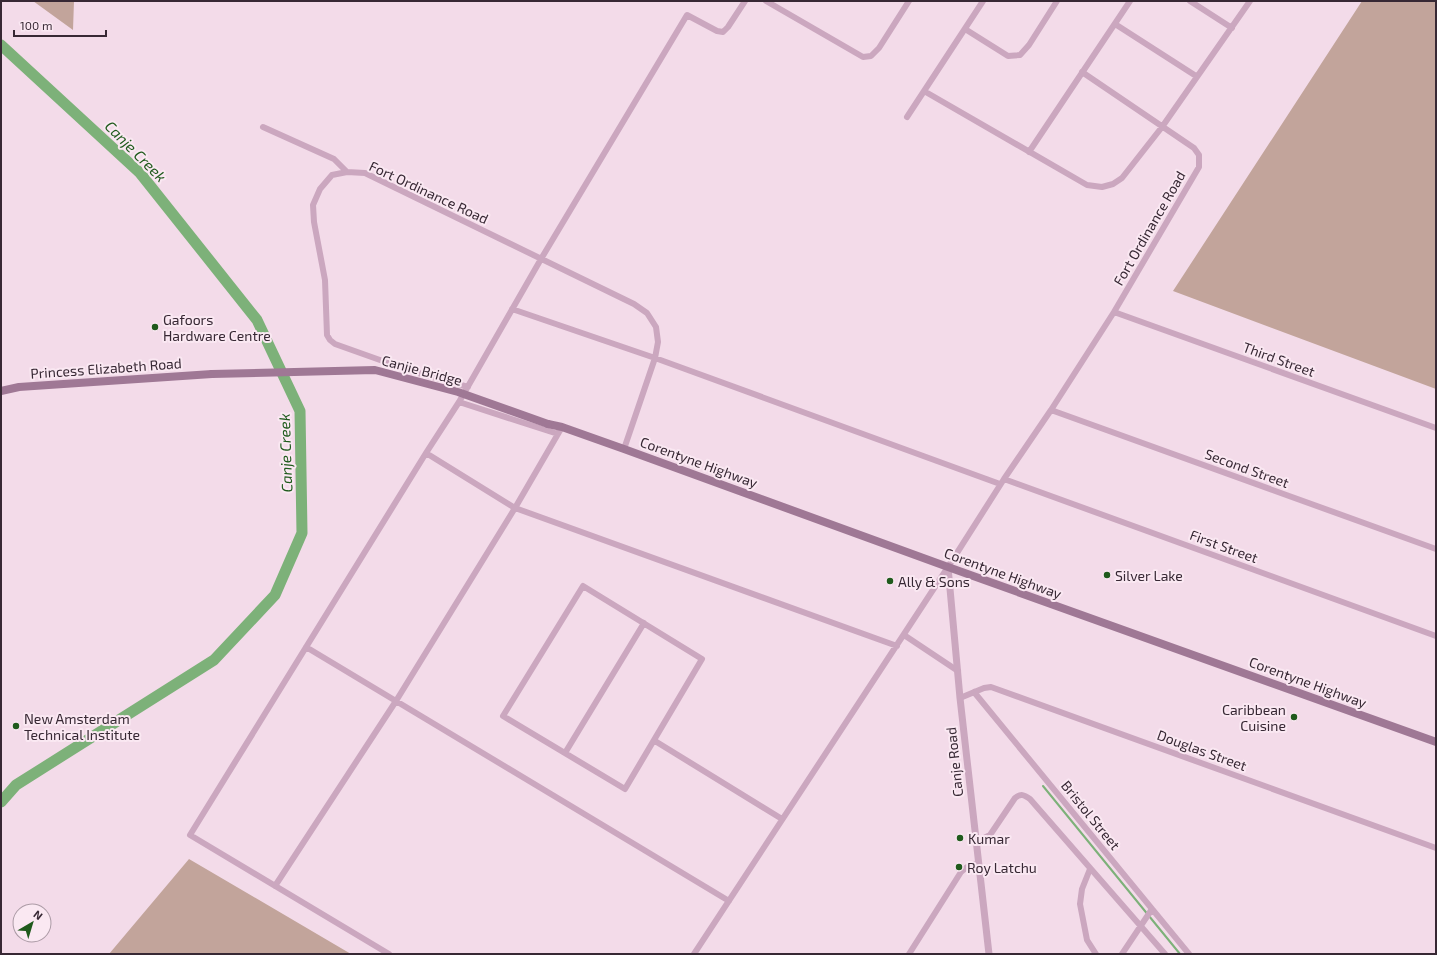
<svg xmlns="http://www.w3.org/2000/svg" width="1437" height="955" font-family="'Exo 2',sans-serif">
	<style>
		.green { fill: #c2a49b }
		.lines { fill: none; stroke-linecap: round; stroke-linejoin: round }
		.stream { stroke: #7db179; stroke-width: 2 }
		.river { stroke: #7db179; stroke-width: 11 }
		.minor { stroke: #cba7bf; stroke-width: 6 }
		.tertiary { stroke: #cba7bf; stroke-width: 7 }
		.secondary { stroke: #9f7895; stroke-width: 8 }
		.secondary-bridge { stroke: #9f7895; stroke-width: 8 }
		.poi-dot { fill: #1f5a1c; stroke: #fae8f2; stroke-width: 1.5 }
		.labels { text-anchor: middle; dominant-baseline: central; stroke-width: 4; stroke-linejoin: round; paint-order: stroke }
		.street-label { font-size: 14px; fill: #372834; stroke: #fae8f2 }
		.poi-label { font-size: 14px; fill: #372834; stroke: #fae8f2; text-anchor: start }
		.water-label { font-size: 15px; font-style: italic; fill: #1f5a1c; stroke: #fae8f2 }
	</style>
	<rect width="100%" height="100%" fill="#f3dbe9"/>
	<path class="green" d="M33,1H74L73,30Z
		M1362,1H1436V389L1173,291Z
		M189,859L351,954H109Z"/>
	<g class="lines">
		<path class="stream" d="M1043,786L1180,954"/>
		<path class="river" d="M1,45L140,173L257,320L300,411L302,533L275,595L214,660L16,785L1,802"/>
		<path class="minor" d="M766,1L863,57L871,56L879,48L909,1
			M1190,1L1232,28
			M1115,24L1196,76
			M965,29L1008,56L1020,55L1029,45L1057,1
			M924,91L1087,185L1102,187L1113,184L1122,178L1162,127L1250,1
			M907,117L983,1
			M263,127L334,159L347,172
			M1029,152L1130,1
			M512,309L655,358L1000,484
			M1114,312L1436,428
			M468,387L408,370L335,344L330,340L327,335L325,280L314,222L313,205L320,189L332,175L347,172L365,173L634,304L647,313L656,327L658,342L655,358L624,449
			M459,402L558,434
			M1051,410L1436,549
			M426,453L515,508L897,646
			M1004,479L1436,636
			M583,586L702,659L625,789L503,716Z
			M904,635L958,671
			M306,647L729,901
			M974,692L1189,954
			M960,698L984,688L991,687L1436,848
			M655,741L782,819
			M565,753L644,623
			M976,842L990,835L1015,798C1021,793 1024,795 1030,799L1165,954
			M1090,869L1082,889L1080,904L1087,940L1096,954
			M275,886L396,701L515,508L562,427
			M389,954L190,835L426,453L459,402L541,259L687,15L717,31L723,32L728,27L745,1
			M694,954L948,567L1004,479L1051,410L1114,312L1199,167V155L1194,148L1082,72
			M909,954L961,872L967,867L978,863
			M1122,954L1152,909"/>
		<path class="tertiary" d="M948,567L960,698L989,954"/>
		<path class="secondary" d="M1,391L19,387L212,374
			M548,424L562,427L624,449L948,567L1436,742"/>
		<path class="secondary-bridge" d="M212,374L375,370L458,392L548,424"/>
	</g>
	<g class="poi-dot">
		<circle cx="155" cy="327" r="4"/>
		<circle cx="1107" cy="575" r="4"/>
		<circle cx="890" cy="581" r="4"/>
		<circle cx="1294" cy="717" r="4"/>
		<circle cx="16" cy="726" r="4"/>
		<circle cx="960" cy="838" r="4"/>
		<circle cx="959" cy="867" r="4"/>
	</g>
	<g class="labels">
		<g class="street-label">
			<text transform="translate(429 192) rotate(25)">Fort Ordinance Road</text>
			<text transform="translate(1149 228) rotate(-60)">Fort Ordinance Road</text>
			<text transform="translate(1279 359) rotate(20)">Third Street</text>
			<text transform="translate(106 368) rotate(-4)">Princess Elizabeth Road</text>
			<text transform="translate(422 370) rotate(15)">Canjie Bridge</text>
			<text transform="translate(699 462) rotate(20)">Corentyne Highway</text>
			<text transform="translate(1247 468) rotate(20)">Second Street</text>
			<text transform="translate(1224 546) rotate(20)">First Street</text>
			<text transform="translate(1003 573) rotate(20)">Corentyne Highway</text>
			<text transform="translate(1308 682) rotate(20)">Corentyne Highway</text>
			<text transform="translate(1202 750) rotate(20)">Douglas Street</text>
			<text transform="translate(954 762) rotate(-96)">Canje Road</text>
			<text transform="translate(1091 815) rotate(51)">Bristol Street</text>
		</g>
		<g class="poi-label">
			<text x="163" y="319">Gafoors<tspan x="163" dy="16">Hardware Centre</tspan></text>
			<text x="1115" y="575">Silver Lake</text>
			<text x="898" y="581">Ally &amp; Sons</text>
			<text x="1286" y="709" text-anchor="end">Caribbean<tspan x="1286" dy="16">Cuisine</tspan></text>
			<text x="24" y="718">New Amsterdam<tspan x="24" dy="16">Technical Institute</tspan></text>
			<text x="968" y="838">Kumar</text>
			<text x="967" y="867">Roy Latchu</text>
		</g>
		<g class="water-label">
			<text transform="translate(136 151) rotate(45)">Canje Creek</text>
			<text transform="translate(285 453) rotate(-92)">Canje Creek</text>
		</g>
	</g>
	<rect width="1437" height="955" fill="none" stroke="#372834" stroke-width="4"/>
	<g transform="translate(32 923) rotate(38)"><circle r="19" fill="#fae8f2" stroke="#ac9ba6"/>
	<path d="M0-3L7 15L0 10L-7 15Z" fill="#1f5a1c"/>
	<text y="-6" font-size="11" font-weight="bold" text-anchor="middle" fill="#372834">N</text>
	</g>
	<path d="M14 30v6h92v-6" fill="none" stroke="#372834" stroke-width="2"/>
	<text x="20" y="30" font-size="12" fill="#372834" stroke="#fae8f2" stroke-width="3" paint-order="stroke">100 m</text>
</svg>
